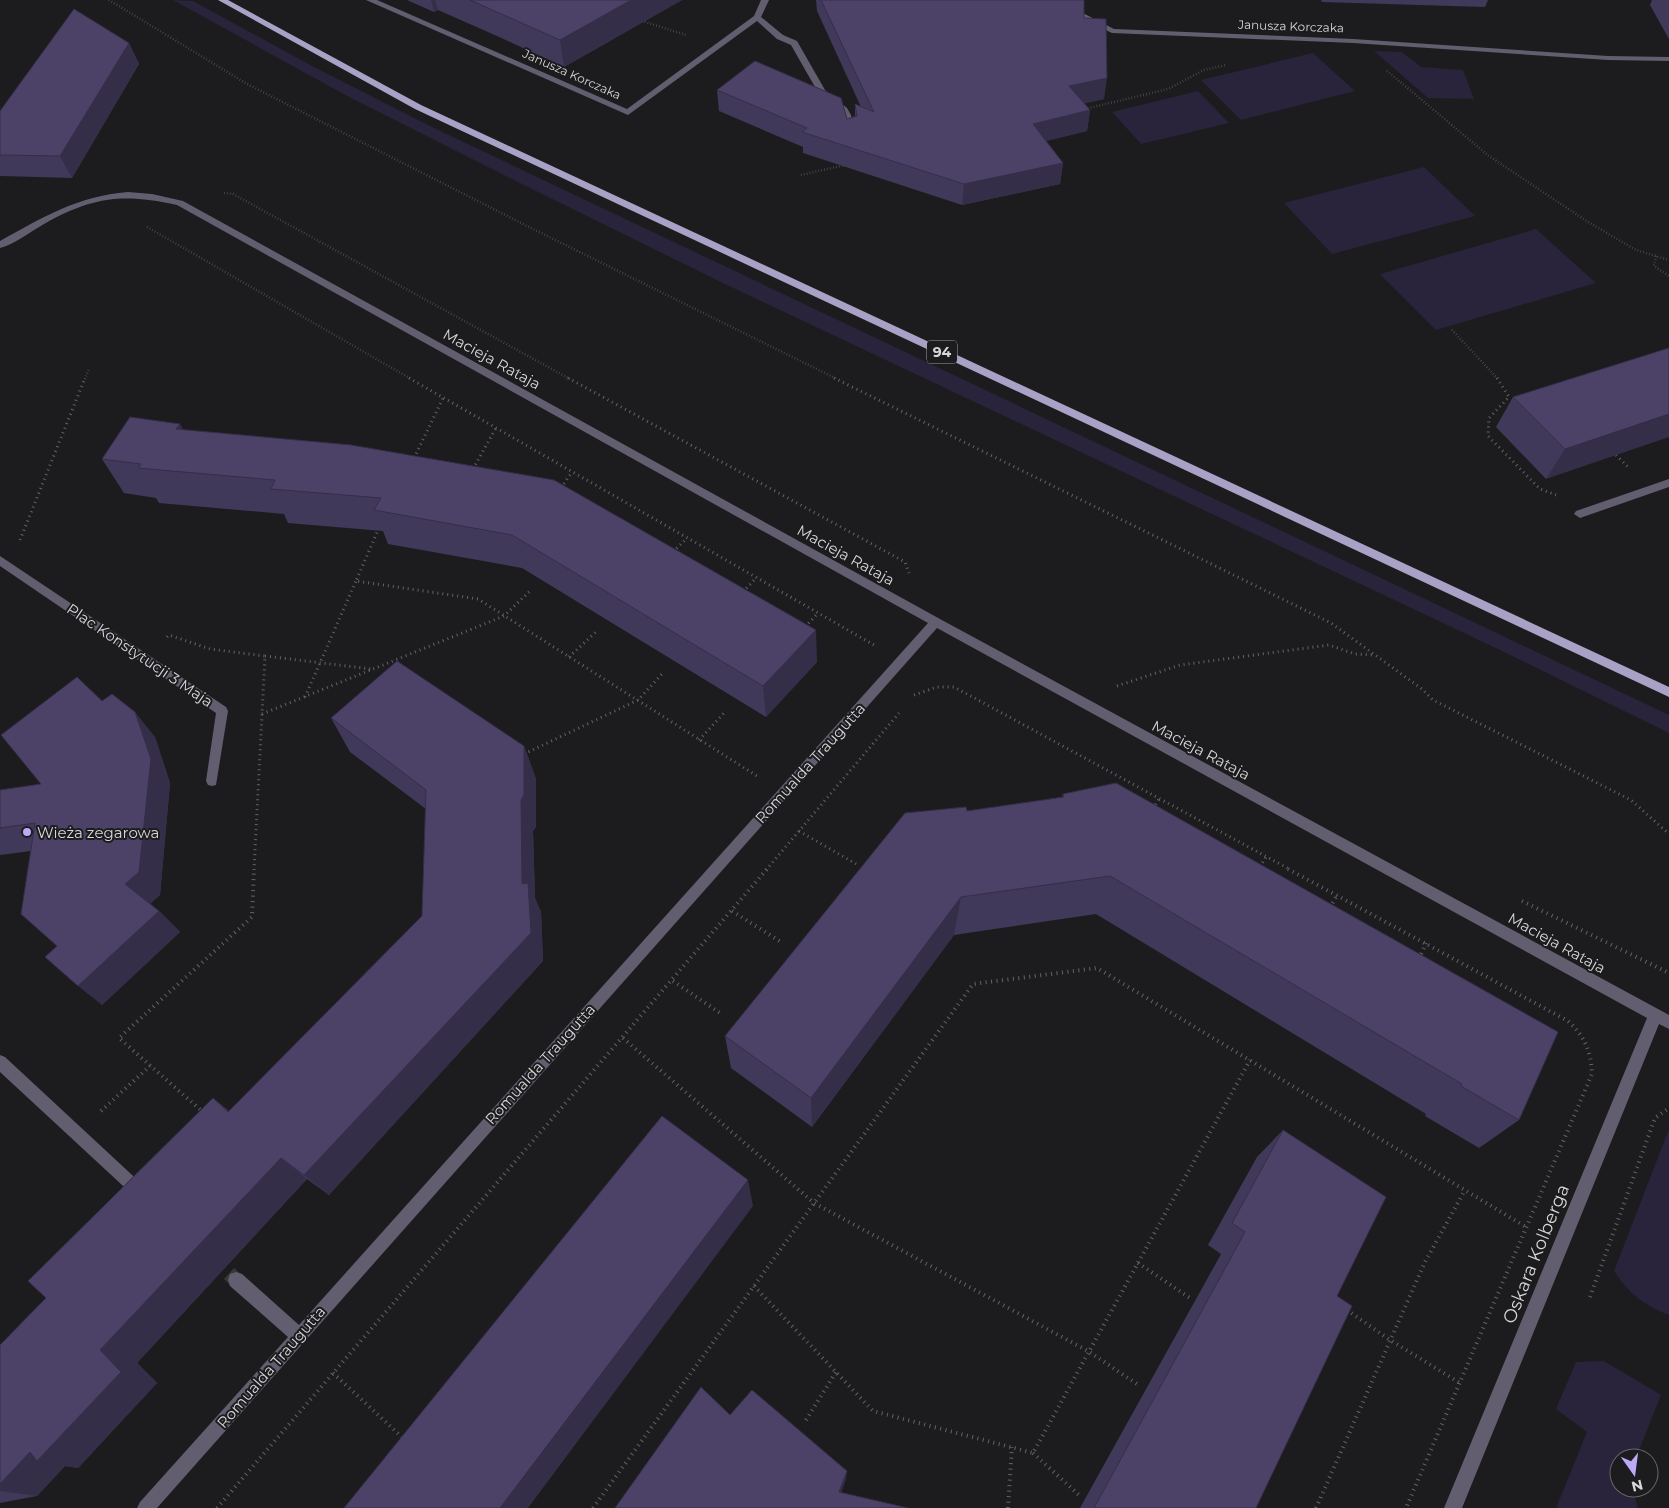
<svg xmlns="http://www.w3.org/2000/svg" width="1669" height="1508" font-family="Montserrat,sans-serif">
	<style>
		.green { fill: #29233b }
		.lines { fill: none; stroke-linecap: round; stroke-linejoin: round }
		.minor-tunnel { stroke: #38383a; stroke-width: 15; stroke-dasharray: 15 8; stroke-linecap: butt }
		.path-far2 { stroke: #646466; stroke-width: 2.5; stroke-dasharray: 0.5 2.5; stroke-linecap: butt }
		.path-far1 { stroke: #646466; stroke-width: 3; stroke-dasharray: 1 4; stroke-linecap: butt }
		.path { stroke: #646466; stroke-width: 4; stroke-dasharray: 1 4.5; stroke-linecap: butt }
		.minor { fill: #625e70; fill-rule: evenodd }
		.major { fill: #aaa1c6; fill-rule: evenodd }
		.wall { fill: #413959 }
		.shaded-wall { fill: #352e49 }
		.building { fill: #4c4268; stroke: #352e49 }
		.poi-dot { fill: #bda9f5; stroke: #1c1c1e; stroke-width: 2 }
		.labels { text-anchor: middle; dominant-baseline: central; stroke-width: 4; stroke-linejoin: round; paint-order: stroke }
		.far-street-label { font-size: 12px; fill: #d7d7d9; stroke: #1c1c1e }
		.shield { fill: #1c1c1e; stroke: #9f9fa1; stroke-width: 1 }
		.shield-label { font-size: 14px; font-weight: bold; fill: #d7d7d9 }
		.street-label { font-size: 15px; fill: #d7d7d9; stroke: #1c1c1e }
		.poi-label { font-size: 15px; fill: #d7d7d9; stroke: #1c1c1e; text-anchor: start }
		.near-street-label { font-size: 18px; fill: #d7d7d9; stroke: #1c1c1e }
	</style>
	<rect width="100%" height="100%" fill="#1c1c1e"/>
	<path class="green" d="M173,0L193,1L312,66L434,128L1669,715V733L1498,649L727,285L534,190L349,97Z
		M1374,51L1402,52L1421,67L1463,70L1474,99L1428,98Z
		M1313,53L1355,91L1241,120L1201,80Z
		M1198,91L1229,123L1141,144L1112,112Z
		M1424,167L1475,216L1332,254L1284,203Z
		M1536,229L1596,283L1436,330L1380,274Z
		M1669,1129V1315C1645,1306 1628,1293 1614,1271Z
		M1604,1361L1661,1395L1636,1458H1619V1488H1632L1638,1508H1556L1587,1432L1556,1409L1576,1362Z"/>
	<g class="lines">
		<path class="minor-tunnel" d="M212,1258L236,1280"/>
		<path class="path-far2" d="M109,0L247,84L523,224L837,379
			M642,21L686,35
			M1387,71L1489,156L1588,222L1636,250L1669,260
			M1085,109L1168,89L1204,70L1226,65
			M801,175L845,165
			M224,193L233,194L570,379
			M147,227L411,379
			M1656,256L1654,266L1669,276
			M1452,330L1498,379
			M85,379L89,368"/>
		<path class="path-far1" d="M409,378L874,645
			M568,378L905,562L909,573
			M834,378L1331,623L1422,689L1433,700L1631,800L1669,834
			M1497,378L1509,397L1489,418L1488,436L1540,489L1556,495
			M1616,455L1628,467
			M414,458L443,398
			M473,469L496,428
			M561,488L572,472
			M379,528L356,581L478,599L757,776
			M20,540L85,378
			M673,552L687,538
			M743,592L756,578
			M805,627L818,613
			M167,637L169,635L210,649L265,656L254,870
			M265,656L371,669
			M569,657L597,631
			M1117,686L1180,665L1329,645L1355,654L1374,655
			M914,695L937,687H954L1291,870
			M305,697L356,581
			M262,714L504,616L530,591
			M699,740L724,713
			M524,754L638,700L662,674
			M1153,809L1159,799
			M799,831L856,864
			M1260,867L1266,857
			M766,870L899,713"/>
		<path class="path" d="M1288,869L1568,1021C1585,1037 1591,1051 1592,1074L1406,1508
			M1522,901L1669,973
			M1330,908L1337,895
			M732,911L781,942
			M1419,959L1426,943
			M673,981L720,1013
			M623,1038L814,1203L1088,1351L1140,1386
			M101,1111L150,1066
			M204,1113L119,1038L252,917L254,869
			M1138,1263L1190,1298
			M754,1286L873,1411L1033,1453L1250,1060
			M1590,1297L1655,1118L1669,1108
			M1347,1310L1390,1340L1460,1383
			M333,1373L404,1439
			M806,1420L836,1372
			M1033,1453L1079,1495
			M217,1508L767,869
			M593,1508L973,984L1097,968L1526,1227
			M1008,1508L1012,1447
			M1316,1508L1425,1262L1465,1190"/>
		<path class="minor" d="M366,0H377L627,109L754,16L761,0H769L761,17L783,35L797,41L825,90L847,108L851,115L855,133L848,135L840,110L819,94L791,45L777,39L757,21L628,115Z
			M1067,8H1073L1114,29L1353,39L1608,56L1669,57V61L1608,60L1353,43L1112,33L1067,12Z
			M128,192L152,194L183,201L940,619L1669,1015V1029L1659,1024L1462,1508H1444L1647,1018L937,628L157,1508H137L140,1502L288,1337L230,1286L228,1280L230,1274L236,1272L242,1274L299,1325L928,623L177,205C123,193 92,197 44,224C30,232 15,244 0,248V241C43,217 78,196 128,192Z
			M1669,479V487L1580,518L1574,514L1576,511Z
			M0,556L226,707L228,711L216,785L212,786L208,785L206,781L216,713L0,566Z
			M0,1055L5,1057L145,1187L148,1192L145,1197L140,1200L135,1197L0,1072Z"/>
		<path class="major" d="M218,0H228L421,105L1669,687V697L415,109Z"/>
	</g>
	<path class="wall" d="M407,0H682L564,67L497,36L438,10L434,12Z
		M816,0H1084V18L1104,99L1084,103L1090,110L1087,131L1046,141L1063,163L1060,184L962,205L803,153V147L719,111L717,90L847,119L855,116V104L861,107L817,11Z
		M1321,0H1488L1485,7L1322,2Z
		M1652,0H1669V39L1650,5Z
		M129,43L139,64L72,178L0,176V111Z
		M1669,348L1546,479L1496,427L1513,397Z
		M183,430L351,445L817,662L766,717L522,568L388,544L383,531L288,523L284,514L159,503L156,498L124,493L102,459Z
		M102,701L155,737L170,783L160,895L150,904L159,911L180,932L102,1005L57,946L31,851L0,855V790L41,784Z
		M331,718L524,746L536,779V827L533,831L535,898L541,912L543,961L329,1195L307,1179L137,1363L157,1383L78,1468L65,1466L37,1496L0,1503V1345L46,1298L213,1098L229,1111L422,916L426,809L350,752Z
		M1063,794L1519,1120L1479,1148L1425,1116L1426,1114L1096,914L954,935L812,1127L731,1068L725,1036L967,811L1062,797Z
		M1283,1130L1337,1296L1256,1508H1080L1221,1254L1208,1245L1257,1157Z"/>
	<path class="shaded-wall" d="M431,0H435L438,10L434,12Z
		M631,0H682L564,67L560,40Z
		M129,43L139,64L72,178L60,156Z
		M1107,78L1104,99L1066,108L1069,86Z
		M1090,110L1087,131L1030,145L1033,124Z
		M1063,163L1060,184L962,205L964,184Z
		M1669,414V437L1546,479L1565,449Z
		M180,424L199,459L176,429Z
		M816,630L817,662L766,717L763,686Z
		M135,712L155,737L170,783L160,895L147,906L125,884Z
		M524,746L536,779V827L533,831L535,898L541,912L543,961L329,1195L304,1175L522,884L521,800Z
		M961,897L954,935L812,1127L811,1098Z
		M159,911L180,932L102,1005L78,986Z
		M281,1158L307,1179L137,1363L157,1383L78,1468L65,1466L37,1496L0,1491V1484L100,1350Z
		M748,1180L753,1206L528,1508H500Z
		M847,1471L846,1479L839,1499V1492Z"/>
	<path class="building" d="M470,0H631L560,40Z
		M821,0H1084V18L1106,19L1107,78L1069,86L1090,110L1033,124L1063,163L964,184L802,132L807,128L717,90L755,61L841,98L847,119L857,116L855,104L874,112Z
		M74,9L129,43L60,156L0,155V111Z
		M1669,348V414L1565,449L1513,397Z
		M130,417L180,424L176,429L351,445L554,480L816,630L763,686L512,535L374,510L381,498L271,489L275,480L138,468L141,464L102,459Z
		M397,661L524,746V795L521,800L522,884L528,883L531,933L304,1175L281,1158L100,1350L121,1372L37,1461L30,1452L0,1484V1345L46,1298L28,1281L213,1098L228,1112L422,916L426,790L331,718Z
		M77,677L102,701L112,694L135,712L151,759L139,872L125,884L159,911L78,986L45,957L57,946L21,914L35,823L0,828V790L41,784L1,735Z
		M1116,783L1558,1032L1519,1120L1461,1086L1462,1084L1110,876L961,897L811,1098L725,1036L905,813L966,807L967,811L1064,797L1063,794Z
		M662,1116L748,1180L500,1508H344Z
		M1283,1130L1386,1197L1337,1296L1352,1306L1256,1508H1094L1245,1232L1232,1223Z
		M701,1387L730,1415L752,1390L847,1471L839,1492L908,1508H615Z"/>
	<circle class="poi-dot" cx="27" cy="832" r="5"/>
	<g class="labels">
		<g class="far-street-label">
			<text transform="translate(1291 26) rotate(2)">Janusza Korczaka</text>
			<text transform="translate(572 74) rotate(24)">Janusza Korczaka</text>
		</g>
		<rect class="shield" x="927" y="340.5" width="30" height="23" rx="4"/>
		<g class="shield-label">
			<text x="942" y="352">94</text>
		</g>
		<g class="street-label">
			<text transform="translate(492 359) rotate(29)">Macieja Rataja</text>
			<text transform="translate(846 555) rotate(29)">Macieja Rataja</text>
			<text transform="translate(140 655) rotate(34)">Plac Konstytucji 3 Maja</text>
			<text transform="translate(1201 750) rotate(28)">Macieja Rataja</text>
			<text transform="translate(810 763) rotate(-48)">Romualda Traugutta</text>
			<text transform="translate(1557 943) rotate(29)">Macieja Rataja</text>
			<text transform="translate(540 1064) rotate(-48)">Romualda Traugutta</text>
			<text transform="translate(271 1367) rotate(-49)">Romualda Traugutta</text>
		</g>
		<g class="poi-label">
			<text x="37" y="832">Wieża zegarowa</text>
		</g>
		<g class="near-street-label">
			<text transform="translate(1536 1254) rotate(-68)">Oskara Kolberga</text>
		</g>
	</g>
	<g transform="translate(1634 1473) rotate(166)"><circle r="24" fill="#1c1c1e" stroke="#676769"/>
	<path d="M0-4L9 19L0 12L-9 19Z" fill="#bda9f5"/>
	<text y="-8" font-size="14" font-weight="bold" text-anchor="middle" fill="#d7d7d9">N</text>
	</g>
</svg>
